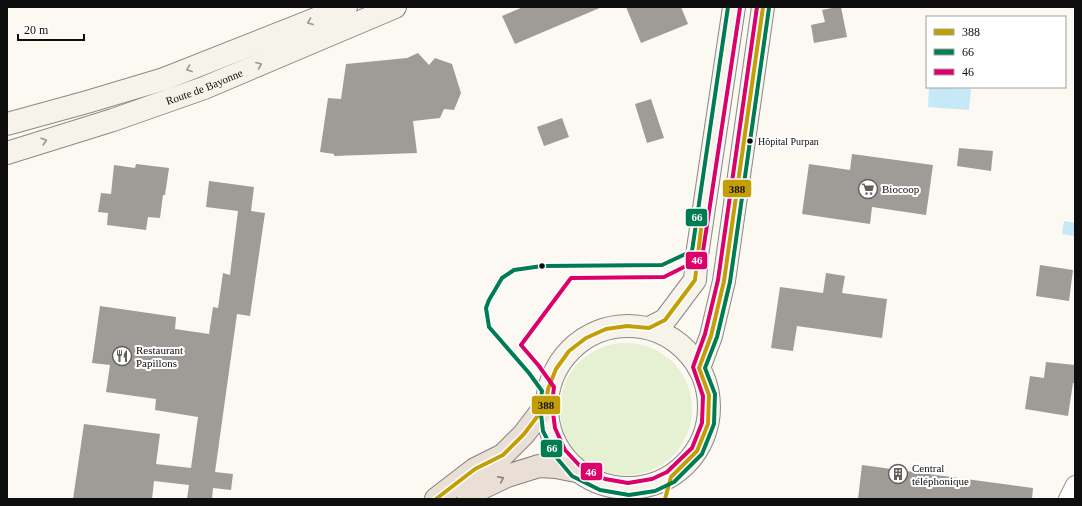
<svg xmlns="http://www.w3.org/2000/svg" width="1082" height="506" font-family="'Times New Roman',serif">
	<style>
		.green { fill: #e5f1d2 }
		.water { fill: #c7e8f6 }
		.building { fill: #9f9c98 }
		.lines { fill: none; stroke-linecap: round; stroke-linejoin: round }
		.street-casing { stroke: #959491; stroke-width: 20 }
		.secondary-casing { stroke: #8b8a87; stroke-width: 24 }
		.highway-casing { stroke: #82817e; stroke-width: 24 }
		.street { stroke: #fefefd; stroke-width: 18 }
		.secondary { stroke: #f5f3ea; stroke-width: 22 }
		.highway { stroke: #eadfd5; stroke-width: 22 }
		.bus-1-casing { stroke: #fff; stroke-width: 7 }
		.bus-2-casing { stroke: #fff; stroke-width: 7 }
		.bus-3-casing { stroke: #fff; stroke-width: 7 }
		.bus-1 { stroke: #c39e07; stroke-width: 4 }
		.bus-2 { stroke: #007c52; stroke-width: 4 }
		.bus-3 { stroke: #dc006b; stroke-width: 4 }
		.oneway { stroke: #999792 }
		.oneway2 { stroke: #87817b }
		.bus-dot { fill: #0e0e0e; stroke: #fff; stroke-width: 1.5 }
		.labels { text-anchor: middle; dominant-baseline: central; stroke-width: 4; stroke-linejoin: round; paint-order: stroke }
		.bus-label { font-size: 10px; fill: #0e0e0e; stroke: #fff; text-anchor: start }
		.street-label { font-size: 11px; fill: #0e0e0e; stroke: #fff }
		.poi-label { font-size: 11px; fill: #0e0e0e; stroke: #fff; text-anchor: start }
		.line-badge { stroke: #fff; stroke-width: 1.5 }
		.badge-label { font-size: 11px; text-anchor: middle; font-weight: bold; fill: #fff }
		.pale-badge-label { font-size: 11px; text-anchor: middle; font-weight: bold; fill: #111 }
	</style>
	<rect width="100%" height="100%" fill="#fbf9f2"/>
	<path class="green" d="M560 409a66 66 0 1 1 132 0a66 66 0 1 1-132 0Z"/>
	<path class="water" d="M929,87L971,89L969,110L928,107Z
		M1064,221L1075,223V236L1062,234Z"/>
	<path class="building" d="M523,7H602L515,44L502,16Z
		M626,7H681L688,24L641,43Z
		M837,7H841L847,37L814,43L811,25L825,22L822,10Z
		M418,53L429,65L435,58L452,64L461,93L454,110L444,109L440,118L413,121L417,153L334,156V154L320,152L328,98L341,99L346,64L407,58Z
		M651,99L664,138L647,143L635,104Z
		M562,118L569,137L544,146L537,127Z
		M959,148L993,151L991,171L957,166Z
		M852,154L933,165L926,215L872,207L870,224L802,214L809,164L850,170Z
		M136,164L169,168L165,195H163L160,218L148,217L146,230L107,225L108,213L98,212L101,193L111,194L114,165L135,168Z
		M209,181L254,187L251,211L265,213L250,316L237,314L215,472L233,474L231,490L213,488L212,499H187L189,485L154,481L152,499H73L84,424L160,434L156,464L191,468L198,417L155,410L156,399L106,392L110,365L92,363L100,306L176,317L175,329L209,334L213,307L218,308L223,273L230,275L238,211L206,207Z
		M1040,265L1073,270L1069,301L1036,296Z
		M826,273L845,276L842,293L887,299L882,338L797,326L793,351L771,348L780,287L823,293Z
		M1046,362L1075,365V383H1073L1068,416L1025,409L1030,376L1044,378Z
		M862,465L1033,488L1032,499H858Z"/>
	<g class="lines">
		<defs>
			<path id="street" d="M1068,499L1075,485"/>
			<g id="secondary">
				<path d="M7,124L87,102L164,79L346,7"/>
				<path id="s1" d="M7,153L113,120L204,88L395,7"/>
				<circle cx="628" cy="407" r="81"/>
				<path d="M649,328L665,320L695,280L697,255L734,7"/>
				<path d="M699,368L711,336L724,281L763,7"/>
			</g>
			<path id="highway" d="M436,499L475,469L503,455L524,434L546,405
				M468,499L482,488L507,476L539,466L556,467L576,471"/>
		</defs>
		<use href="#street" class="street-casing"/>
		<use href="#secondary" class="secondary-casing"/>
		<use href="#highway" class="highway-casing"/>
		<use href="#street" class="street"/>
		<use href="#secondary" class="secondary"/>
		<use href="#highway" class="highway"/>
		<defs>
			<path id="bus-1" d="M649,328L665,320L695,280L701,229
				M699,368L711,336L724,281L763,7
				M436,499L475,469L503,455L524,434L546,405L548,389L556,369L569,351L586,338L606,329L627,326L649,328
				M665,499L671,477L697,451L708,424L709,395L699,368"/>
			<path id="bus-2" d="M728,7L692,251L662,265L542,266L514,270L502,278L489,300L486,308L489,327L529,373L542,391L540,405L543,431L556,457L572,476L600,490L629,495L655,491L674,482L702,454L714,424L715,394L705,368L717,337L730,282L769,8"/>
			<path id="bus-3" d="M740,8L702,258L664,277L571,278L521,345L539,366L554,387L552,405L555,428L565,450L580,466L605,479L628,483L652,479L667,472L692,448L702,423L703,396L693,367L705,334L718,280L757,7"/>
		</defs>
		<use href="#bus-1" class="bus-1-casing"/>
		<use href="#bus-2" class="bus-2-casing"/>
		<use href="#bus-3" class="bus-3-casing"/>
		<use href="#bus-1" class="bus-1"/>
		<use href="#bus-2" class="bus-2"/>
		<use href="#bus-3" class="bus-3"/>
	</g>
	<defs><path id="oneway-chevron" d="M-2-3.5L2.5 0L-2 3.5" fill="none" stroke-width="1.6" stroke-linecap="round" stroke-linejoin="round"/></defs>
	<g class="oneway">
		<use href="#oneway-chevron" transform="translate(310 22) rotate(159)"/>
		<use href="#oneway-chevron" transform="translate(259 65) rotate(-22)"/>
		<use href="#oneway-chevron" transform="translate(189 69) rotate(160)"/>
		<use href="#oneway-chevron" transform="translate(44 141) rotate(-17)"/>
	</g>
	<use class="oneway2" href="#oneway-chevron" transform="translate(501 479) rotate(-26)"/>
	<defs>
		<symbol id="supermarket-ring" viewBox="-11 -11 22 22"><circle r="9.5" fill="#fff" stroke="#61605e" stroke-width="1.5"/><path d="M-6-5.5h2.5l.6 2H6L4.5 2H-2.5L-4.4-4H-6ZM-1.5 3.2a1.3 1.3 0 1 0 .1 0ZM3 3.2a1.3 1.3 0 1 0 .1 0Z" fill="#61605e"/></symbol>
		<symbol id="restaurant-ring" viewBox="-11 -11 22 22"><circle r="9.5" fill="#fff" stroke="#61605e" stroke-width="1.5"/><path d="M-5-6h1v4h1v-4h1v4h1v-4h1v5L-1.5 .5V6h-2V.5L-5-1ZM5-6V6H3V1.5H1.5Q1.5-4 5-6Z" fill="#61605e"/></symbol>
		<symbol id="building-ring" viewBox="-11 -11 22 22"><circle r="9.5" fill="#fff" stroke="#61605e" stroke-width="1.5"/><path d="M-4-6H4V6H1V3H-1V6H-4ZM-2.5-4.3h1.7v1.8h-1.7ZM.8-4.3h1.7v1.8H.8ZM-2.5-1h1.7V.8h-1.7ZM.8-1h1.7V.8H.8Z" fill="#61605e"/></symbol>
	</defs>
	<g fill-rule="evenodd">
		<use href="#supermarket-ring" x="857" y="178" width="22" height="22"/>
		<use href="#restaurant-ring" x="111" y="345" width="22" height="22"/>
		<use href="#building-ring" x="887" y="463" width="22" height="22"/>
	</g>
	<g class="bus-dot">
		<circle cx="750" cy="141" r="3.5"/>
		<circle cx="542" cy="266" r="3.5"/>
	</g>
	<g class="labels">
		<g class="bus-label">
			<text x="758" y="141">Hôpital Purpan</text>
		</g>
		<g class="street-label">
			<text stroke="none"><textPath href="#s1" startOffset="208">Route de Bayonne</textPath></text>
		</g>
		<g class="poi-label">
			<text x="882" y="189">Biocoop</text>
			<text x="136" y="350">Restaurant<tspan x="136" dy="13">Papillons</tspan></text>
			<text x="912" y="468">Central<tspan x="912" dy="13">téléphonique</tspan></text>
		</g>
	</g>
	<g class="line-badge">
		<rect x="722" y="179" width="30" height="19" rx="4" fill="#c39e07"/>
		<rect x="685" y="208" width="23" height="19" rx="4" fill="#007c52"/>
		<rect x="685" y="251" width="23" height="19" rx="4" fill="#dc006b"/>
		<rect x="531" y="395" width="30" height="20" rx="4" fill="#c39e07"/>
		<rect x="540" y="439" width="23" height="19" rx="4" fill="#007c52"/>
		<rect x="580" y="462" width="23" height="19" rx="4" fill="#dc006b"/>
	</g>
	<g class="badge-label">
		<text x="697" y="221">66</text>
		<text x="697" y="264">46</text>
		<text x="552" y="452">66</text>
		<text x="591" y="476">46</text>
	</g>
	<g class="pale-badge-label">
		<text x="737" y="193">388</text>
		<text x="546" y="409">388</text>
	</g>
	<rect width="1082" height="506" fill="none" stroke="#0e0e0e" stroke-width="16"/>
	<rect x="926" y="16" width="140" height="72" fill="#ffffff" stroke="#9f9f9f"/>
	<rect x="934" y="29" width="20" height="6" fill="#c39e07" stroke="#9f9f9f"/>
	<text x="962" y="36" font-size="12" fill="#0e0e0e">388</text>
	<rect x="934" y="49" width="20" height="6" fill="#007c52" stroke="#9f9f9f"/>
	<text x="962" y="56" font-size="12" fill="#0e0e0e">66</text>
	<rect x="934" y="69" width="20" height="6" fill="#dc006b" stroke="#9f9f9f"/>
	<text x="962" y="76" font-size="12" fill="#0e0e0e">46</text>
	<path d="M18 34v6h66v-6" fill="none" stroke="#0e0e0e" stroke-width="2"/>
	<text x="24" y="34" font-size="12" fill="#0e0e0e" stroke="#ffffff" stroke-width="3" paint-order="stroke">20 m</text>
</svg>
